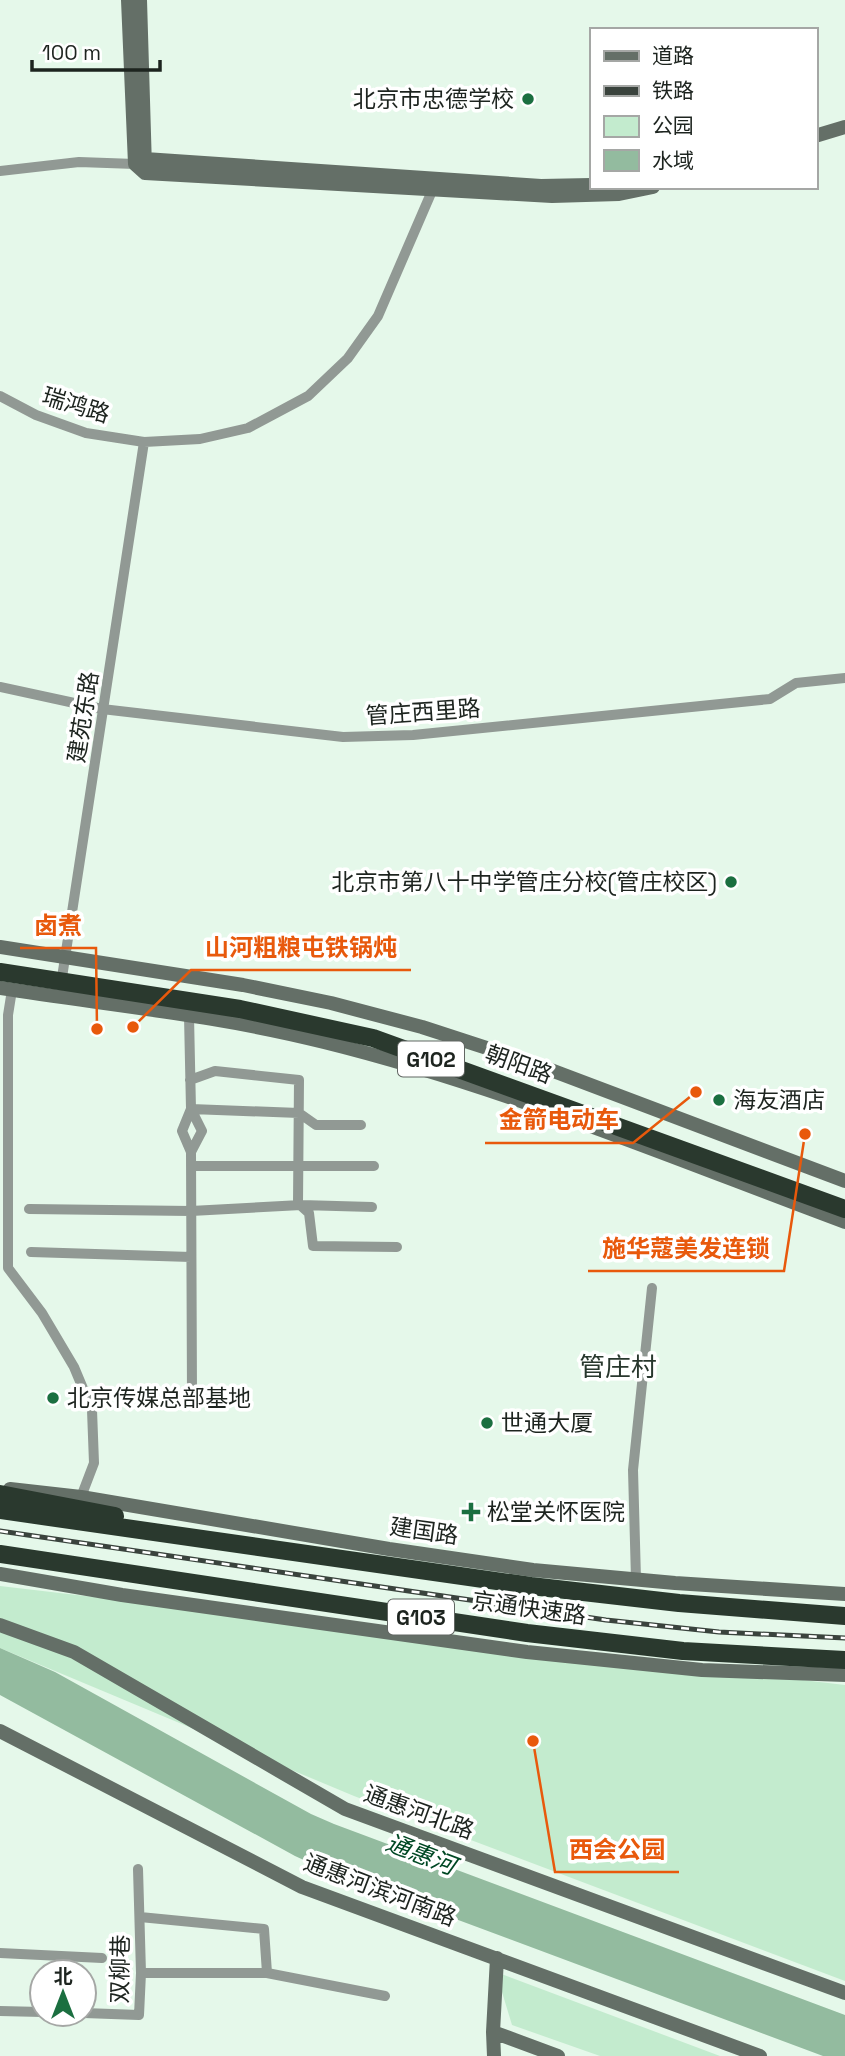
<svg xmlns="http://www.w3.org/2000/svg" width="845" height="2056" font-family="'Space Grotesk','Noto Sans SC',sans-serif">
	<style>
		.green { fill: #c3ebce }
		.water { fill: #93bb9f }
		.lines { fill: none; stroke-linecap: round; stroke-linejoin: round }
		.street { stroke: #919994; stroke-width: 10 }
		.secondary { stroke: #646f67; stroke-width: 14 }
		.highway { stroke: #2a392e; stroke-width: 18 }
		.rail-casing { stroke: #3a433d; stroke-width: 5 }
		.rail { stroke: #fff; stroke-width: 2.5; stroke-dasharray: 8; stroke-linecap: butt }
		.poi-dot { fill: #1b6f40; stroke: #fff; stroke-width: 2.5 }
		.labels { text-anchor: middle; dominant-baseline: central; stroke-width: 7; stroke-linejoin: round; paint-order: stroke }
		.shield { fill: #fff; stroke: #616662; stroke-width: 2 }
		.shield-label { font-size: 21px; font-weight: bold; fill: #1d241f }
		.poi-label { font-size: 23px; fill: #1d241f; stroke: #fff; text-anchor: start }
		.street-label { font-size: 23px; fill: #1d241f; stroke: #fff }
		.water-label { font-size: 24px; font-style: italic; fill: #004824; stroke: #fff }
		.quarter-label { font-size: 26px; fill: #28372d; stroke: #fff }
		.leader { fill: none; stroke: #e8590c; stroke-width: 2.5 }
		.callout-dot { fill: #e8590c; stroke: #fff; stroke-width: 2.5 }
		.callout-label { font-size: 24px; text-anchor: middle; font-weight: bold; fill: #e8590c; stroke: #fff; stroke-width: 7; stroke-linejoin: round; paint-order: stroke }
	</style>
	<rect width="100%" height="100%" fill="#e5f8ea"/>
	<path class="green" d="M0,1586L845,1685V1981L354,1796L0,1648Z
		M496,1972L720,2056H600L512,2025Z"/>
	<path class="water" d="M0,1648L55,1672L311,1814L334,1824L845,2015V2056H823L332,1873L295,1856L0,1695Z"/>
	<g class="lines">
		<path class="street" d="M0,171L79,162L135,164L139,162
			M0,396L36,415L86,433L144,442L200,439L248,428L308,396L348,358L378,316L432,191
			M0,687L102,709L343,737L413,735L770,699L796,683L845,678
			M61,984L144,442
			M12,990L8,1015V1268L42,1313L74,1367L92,1410L94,1463L81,1497
			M189,1016L191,1109L182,1131L191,1152L202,1131L191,1109
			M190,1080L215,1071L299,1080L298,1203L309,1213L313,1246L397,1247
			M191,1109L299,1113L316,1125H361
			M191,1152L192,1397
			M191,1166H374
			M29,1209L191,1211L301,1205L372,1207
			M31,1252L191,1257
			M636,1579L633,1470L652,1288
			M140,1917L264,1929L267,1973
			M0,1953L102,1958
			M141,1973H267L385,1996
			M0,2011L42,2012
			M84,2013L139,2015L141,1973L138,1869"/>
		<path class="secondary" d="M128,0L135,164L145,173
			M140,0L145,167
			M815,136L845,127
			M145,159L541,186L591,185
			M145,173L552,196L619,194L653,187
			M0,947L243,985L331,1003L422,1027L527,1061L845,1181
			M0,988C108,1005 218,1015 324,1042C502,1086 673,1158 845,1222
			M10,1489L81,1497L389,1549L533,1570L675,1583L845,1594
			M0,1574L122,1595L527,1652L702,1670L845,1675
			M0,1625L74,1652L345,1809L845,1993
			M0,1731L302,1887L760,2056
			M497,1958L493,2032L558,2056
			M493,2032L494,2056"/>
		<path class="highway" d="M0,972L240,1009L373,1038L845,1209
			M0,1494L115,1516
			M0,1510L531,1586L679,1603L845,1616
			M0,1554L527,1633L683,1651L845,1660"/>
		<defs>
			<path id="rail" d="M0,1531L606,1620L719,1632L845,1638"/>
		</defs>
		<use href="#rail" class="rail-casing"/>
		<use href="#rail" class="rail"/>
	</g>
	<g class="poi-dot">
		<circle cx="528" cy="99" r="7"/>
		<circle cx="731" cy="882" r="7"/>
		<circle cx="719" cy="1100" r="7"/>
		<circle cx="53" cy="1398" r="7"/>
		<circle cx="487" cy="1423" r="7"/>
		<path d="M467.5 1501.5h7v7h7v7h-7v7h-7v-7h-7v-7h7z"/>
	</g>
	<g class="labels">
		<g class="shield">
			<rect x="398" y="1041.5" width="66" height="35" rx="5"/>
			<rect x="388" y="1599.5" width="66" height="35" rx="5"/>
		</g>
		<g class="shield-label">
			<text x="431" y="1059">G102</text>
			<text x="421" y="1617">G103</text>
		</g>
		<g class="poi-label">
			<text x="514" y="99" text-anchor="end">北京市忠德学校</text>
			<text x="717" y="882" text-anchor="end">北京市第八十中学管庄分校(管庄校区)</text>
			<text x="733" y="1100">海友酒店</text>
			<text x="67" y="1398">北京传媒总部基地</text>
			<text x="501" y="1423">世通大厦</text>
			<text x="487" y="1512">松堂关怀医院</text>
		</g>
		<g class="street-label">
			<text transform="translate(76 405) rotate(17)">瑞鸿路</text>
			<text transform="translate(423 712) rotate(-4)">管庄西里路</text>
			<text transform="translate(83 717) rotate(-81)">建苑东路</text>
			<text transform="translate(519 1064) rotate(20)">朝阳路</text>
			<text transform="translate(424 1531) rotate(8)">建国路</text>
			<text transform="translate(529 1608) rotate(8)">京通快速路</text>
			<text transform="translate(419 1812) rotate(20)">通惠河北路</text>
			<text transform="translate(380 1890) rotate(21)">通惠河滨河南路</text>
			<text transform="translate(120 1969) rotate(-89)">双柳巷</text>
		</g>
		<g class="water-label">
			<text transform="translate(421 1854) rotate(21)">通惠河</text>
		</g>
		<g class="quarter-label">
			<text x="618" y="1367">管庄村</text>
		</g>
	</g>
	<path class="leader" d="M97 1029L96 948H20M133 1027L191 970H411M696 1092L633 1143H485M805 1134L784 1271H588M533 1741L555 1872H679"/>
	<g class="callout-dot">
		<circle cx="97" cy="1029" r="7"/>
		<circle cx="133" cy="1027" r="7"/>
		<circle cx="696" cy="1092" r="7"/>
		<circle cx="805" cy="1134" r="7"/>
		<circle cx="533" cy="1741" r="7"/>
	</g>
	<g class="callout-label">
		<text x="58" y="934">卤煮</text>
		<text x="301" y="956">山河粗粮屯铁锅炖</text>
		<text x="559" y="1128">金箭电动车</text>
		<text x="686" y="1257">施华蔻美发连锁</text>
		<text x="617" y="1858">西会公园</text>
	</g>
	<rect x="590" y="28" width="228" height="161" fill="#ffffff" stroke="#a5a7a5" stroke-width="2"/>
	<rect x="604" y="51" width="35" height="10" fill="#646f67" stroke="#a5a7a5" stroke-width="2"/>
	<text x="652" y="63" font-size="21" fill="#1d241f">道路</text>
	<rect x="604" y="86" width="35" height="10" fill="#3a433d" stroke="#a5a7a5" stroke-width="2"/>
	<text x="652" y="98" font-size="21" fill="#1d241f">铁路</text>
	<rect x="604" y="116" width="35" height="21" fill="#c3ebce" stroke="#a5a7a5" stroke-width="2"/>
	<text x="652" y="133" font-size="21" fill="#1d241f">公园</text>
	<rect x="604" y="150" width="35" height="21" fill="#93bb9f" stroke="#a5a7a5" stroke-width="2"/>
	<text x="652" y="168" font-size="21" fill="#1d241f">水域</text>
	<g transform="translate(63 1993)"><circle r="33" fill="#ffffff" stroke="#a5a7a5" stroke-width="2"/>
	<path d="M0-5L12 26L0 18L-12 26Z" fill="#1b6f40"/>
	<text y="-10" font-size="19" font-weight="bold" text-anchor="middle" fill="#1d241f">北</text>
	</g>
	<path d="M32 60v10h128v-10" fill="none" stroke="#1d241f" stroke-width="3.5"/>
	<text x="42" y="60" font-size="21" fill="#1d241f" stroke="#ffffff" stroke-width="5" paint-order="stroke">100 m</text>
</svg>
